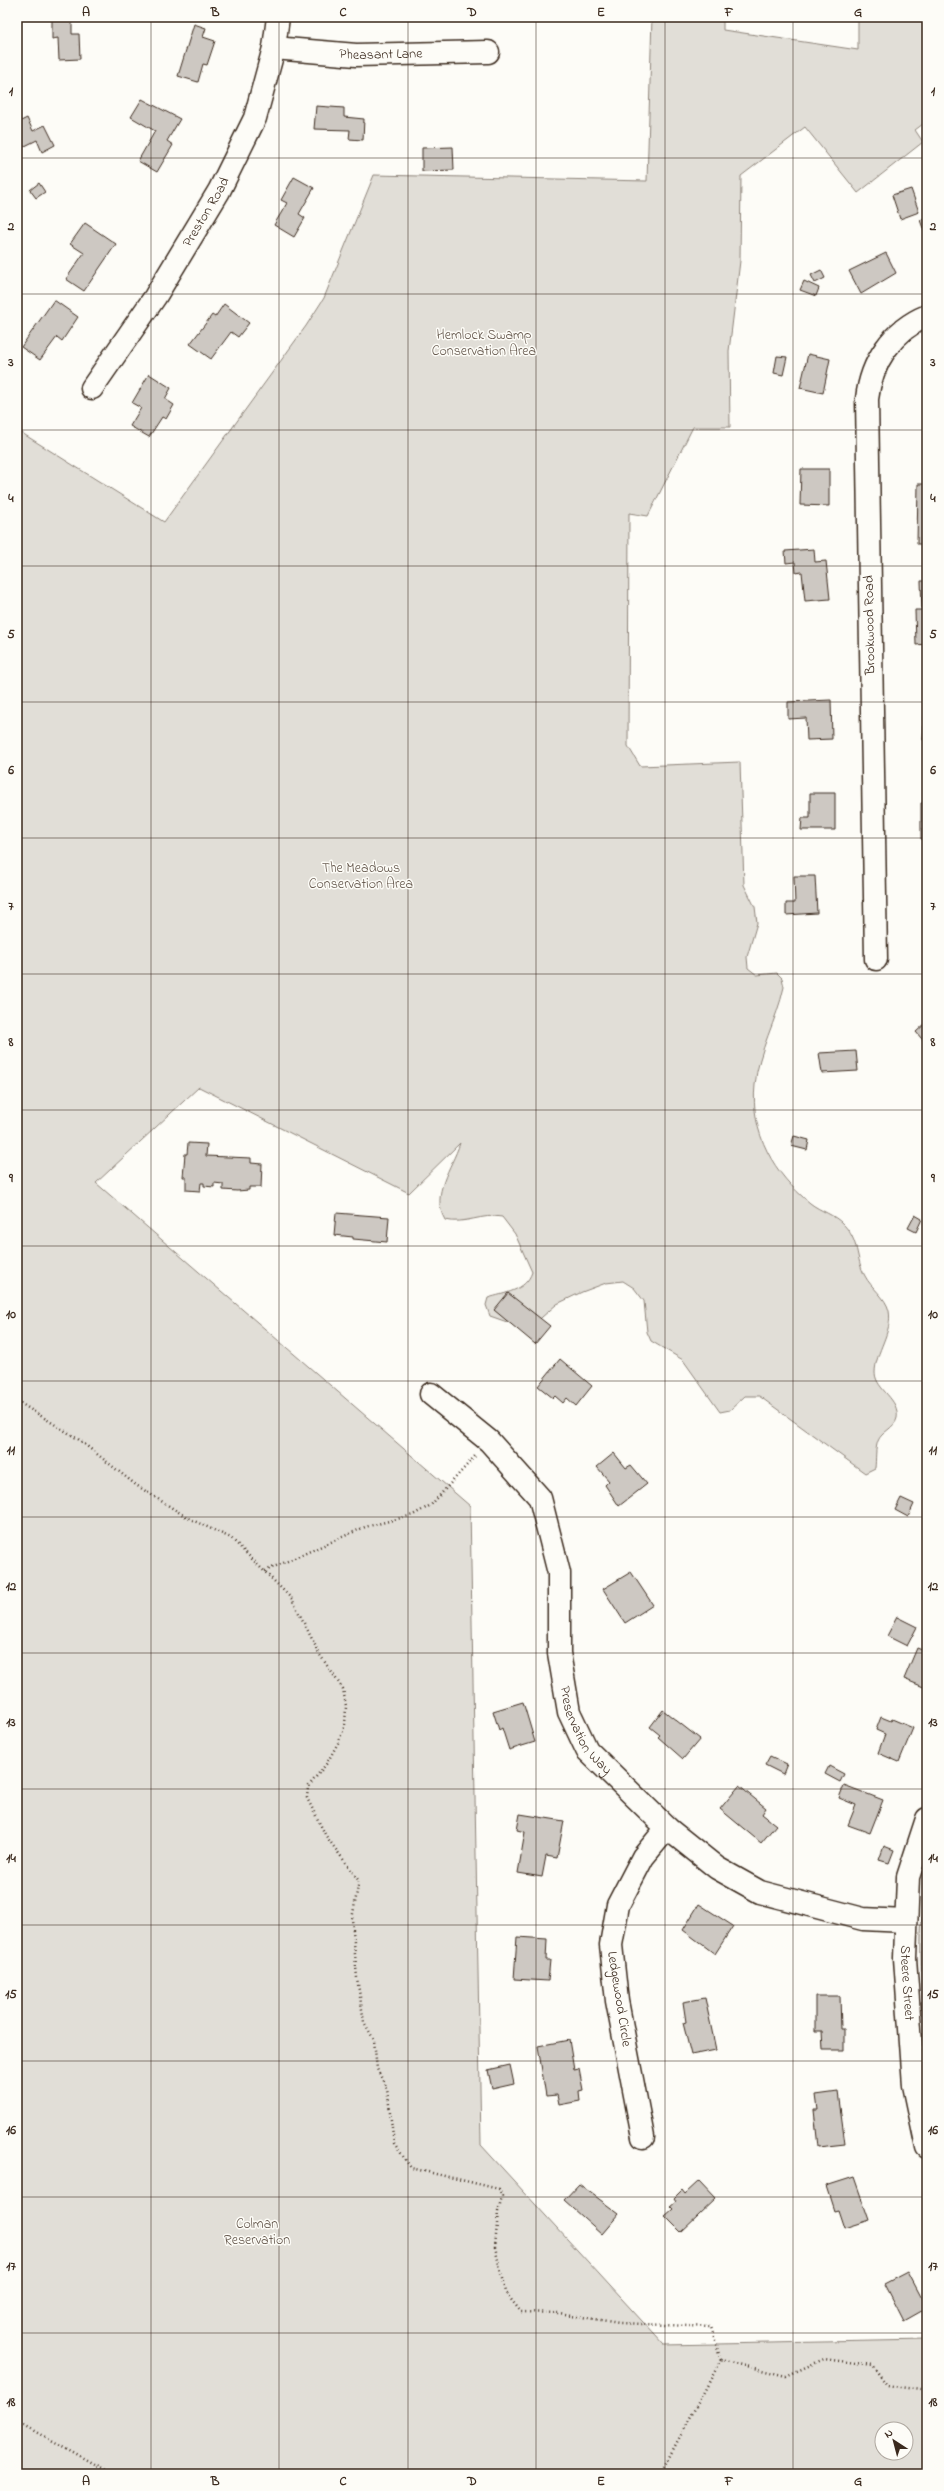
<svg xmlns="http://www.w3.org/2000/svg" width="944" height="2491" font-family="'Indie Flower',sans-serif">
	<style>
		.green { fill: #e1ded7; stroke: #8e847a; fill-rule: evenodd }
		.building { fill: #cdc8c2; stroke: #3b2a1e }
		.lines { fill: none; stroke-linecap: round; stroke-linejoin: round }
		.street-casing { stroke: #3b2a1e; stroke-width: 25 }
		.path { stroke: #3b2a1e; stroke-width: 2.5; stroke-dasharray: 1 3; stroke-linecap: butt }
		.street { stroke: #fdfcf7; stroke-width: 22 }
		.grid { fill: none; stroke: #3b2a1e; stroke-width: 1; stroke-opacity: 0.55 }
		.labels { text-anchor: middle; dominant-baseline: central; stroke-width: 3; stroke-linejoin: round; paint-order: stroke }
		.street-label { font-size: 14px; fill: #3b2a1e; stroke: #fdfcf7 }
		.park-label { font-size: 14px; fill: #64574c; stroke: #fdfcf7 }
		.neatline { fill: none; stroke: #3b2a1e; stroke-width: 1.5 }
		.grid-label { font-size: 13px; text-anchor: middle; font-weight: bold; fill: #3b2a1e }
	</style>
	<rect width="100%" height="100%" fill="#fdfcf7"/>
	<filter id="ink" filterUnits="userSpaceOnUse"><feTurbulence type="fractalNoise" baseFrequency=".025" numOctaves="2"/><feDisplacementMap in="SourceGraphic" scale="8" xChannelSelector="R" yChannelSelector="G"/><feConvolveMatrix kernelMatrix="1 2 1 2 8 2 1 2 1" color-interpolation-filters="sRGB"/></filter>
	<g filter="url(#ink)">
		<path class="green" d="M652,17H723V30L858,50V17H927V121L915,130L923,142L858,193L805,127L741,176L740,261L729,351L730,427H693L648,516L629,513L628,746L640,766L740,762L744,885L755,907L757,923L747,957L748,968L757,975L777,973L782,978L784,987C777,1020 758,1051 755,1085C750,1133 774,1174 810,1203C820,1211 835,1215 843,1224C860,1241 855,1258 865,1276C871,1288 886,1297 889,1311C893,1332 875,1352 875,1373C876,1390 900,1399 897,1418C895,1428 881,1432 878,1441C875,1448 876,1460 875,1468L865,1473L759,1396H745L730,1410L720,1412L683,1360L651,1341L647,1332L644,1301L634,1288L623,1281L606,1283L582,1292L557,1304L534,1324L510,1323L490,1316L486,1305L488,1298C504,1293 526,1291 532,1272L515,1234L502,1217C482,1213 465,1225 445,1220C430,1194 452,1168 460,1143L409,1193L199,1087L96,1183L470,1506L481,2145L664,2345L927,2340V2474H17V430L164,522L306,326L324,298L374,175L647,181ZM882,2429H906V2453H882Z
			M927,1876V2055C922,2003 916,1928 927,1876Z"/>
		<path class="building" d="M52,17H72V34H79L80,59L59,60L58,38L52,39Z
			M194,24L206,28L203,37L215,41L207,65L203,64L198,82L178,76Z
			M142,99L180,119L167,141L173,145L157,172L138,161L155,131L131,117Z
			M316,106L344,108V117L364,119L363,140L349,139L350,130L314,129Z
			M27,118L33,131L45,125L55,145L42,152L37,140L17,150V123Z
			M453,147L454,170L422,171V148Z
			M294,177L314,188L299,214L305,218L294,237L274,225L287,203L281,200Z
			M39,183L45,192L36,198L30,190Z
			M911,189L919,212L900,219L892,195Z
			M927,218V239L920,220Z
			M85,223L116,244L84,291L66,279L84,253L70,244Z
			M886,253L896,273L861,294L849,271Z
			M821,270L825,278L815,283L811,275Z
			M804,281L819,288L816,296L800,290Z
			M54,300L78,317L62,341L57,337L40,360L21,347Z
			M224,304L249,323L238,337L231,332L211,359L190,344L212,315L215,317Z
			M808,354L830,359L823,393L800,388Z
			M777,356L787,357L783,375L774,373Z
			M149,374L171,388L165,399L174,405L166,419L162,417L149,437L130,426L141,408L132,403Z
			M801,469H829V506L800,505Z
			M918,484H927V544H917Z
			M814,549L815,562L826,561L830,599L805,601L802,572L796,573L795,562L786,563L785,551Z
			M921,581H927V644L916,645L915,610H922Z
			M831,700L832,739L807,740L806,718L788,719V702Z
			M925,706H927V741L923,740Z
			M810,793H835V830H801L802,818H810Z
			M921,803H927V839H921Z
			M794,876H815L817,913L786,915V903H795Z
			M927,1022V1045L916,1032Z
			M856,1051L858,1071L822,1073L819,1053Z
			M794,1136L809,1140L807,1150L791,1146Z
			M188,1143L207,1144L206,1156L251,1158V1163L262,1164L261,1187H249V1190L237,1191L223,1190V1184L214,1183V1187L204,1186V1183H201L200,1191L186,1190V1177H183L185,1154H187Z
			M336,1213L389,1217L387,1242L353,1239V1237L334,1235Z
			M915,1215L922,1219L916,1232L908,1228Z
			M508,1293L550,1326L535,1344L494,1310Z
			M560,1359L592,1386L576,1406L567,1398L563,1403L555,1396L553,1398L538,1386Z
			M614,1453L626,1468L631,1465L647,1484L619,1506L605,1485L609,1481L597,1467Z
			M901,1498L914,1504L908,1517L895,1510Z
			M631,1572L653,1605L625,1623L603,1589Z
			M897,1617L917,1627L907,1646L887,1636Z
			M917,1648L927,1652L926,1688L904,1679Z
			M523,1702L535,1742L509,1750L502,1728L499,1730L493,1711Z
			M663,1710L700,1739L683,1759L658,1737L660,1735L650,1727Z
			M881,1717L891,1721L892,1719L913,1728L899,1762L878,1753L885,1734L876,1730Z
			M770,1756L787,1764L783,1774L765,1765Z
			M829,1766L844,1774L840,1782L825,1774Z
			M844,1785L883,1800L870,1833L848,1825L856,1805L839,1798Z
			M739,1786L766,1808L762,1814L776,1825L761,1843L720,1809Z
			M520,1814L564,1821L557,1858L546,1856L542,1877L518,1873L525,1832L517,1830Z
			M884,1846L894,1850L889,1863L879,1860Z
			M699,1904L733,1926L715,1954L683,1930Z
			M517,1937L547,1939L546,1960H550L548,1981L514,1979Z
			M815,1996H840L841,2029H844V2050H823L822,2031H815Z
			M705,1998L716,2050L691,2055L683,2023L686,2022L683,2002Z
			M569,2040L574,2070L579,2069L583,2090L579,2091L580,2101L559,2105L557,2095L546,2096L538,2046Z
			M510,2065L514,2084L492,2089L488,2070Z
			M838,2092L845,2144L818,2147L814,2110H818L816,2095Z
			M854,2177L869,2220L844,2228L838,2210L834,2211L826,2186Z
			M699,2181L716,2199L681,2232L665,2216L673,2209L670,2206L676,2201L674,2198L682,2190L685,2194Z
			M579,2184L619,2214L602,2234L564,2200Z
			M908,2272L927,2308L904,2321L885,2284Z"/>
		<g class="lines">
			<defs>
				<g id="street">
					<path id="s1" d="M274,48L356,55L488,52"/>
					<path id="s2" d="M92,388L155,297L219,191L255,118L274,48L278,17"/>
					<path d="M876,959L867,399C871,363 892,330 927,316"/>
					<path id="s3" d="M431,1394L489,1441L540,1498L559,1573V1653L569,1712L587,1750L667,1828L717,1868L760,1892L863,1919L905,1921"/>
					<path id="s4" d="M927,1819L908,1877L905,1958L914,2085L927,2147"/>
					<path d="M643,2137L617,2001L611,1945L618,1905L643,1857L667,1828"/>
				</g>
			</defs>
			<use href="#street" class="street-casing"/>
			<path class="path" d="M17,1401L78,1439L136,1485L188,1518L231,1538L292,1599L320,1655L343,1689L346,1706L345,1725L338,1743L327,1763L308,1787L307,1798L326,1836L359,1881L352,1919L357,1978L364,2022L374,2040L377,2069L387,2089L394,2143L411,2168L499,2189L502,2196L498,2212L495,2247L505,2292L521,2312L559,2313L619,2323L711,2327L721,2360L786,2376L824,2359L872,2365L887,2385L927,2391
				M265,1571L365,1527L413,1515L431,1505L476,1455
				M17,2421L113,2474
				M660,2474L721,2360"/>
			<use href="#street" class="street"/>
		</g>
	</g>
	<path class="grid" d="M151,17V2474M279,17V2474M408,17V2474M536,17V2474M665,17V2474M793,17V2474M17,158H927M17,294H927M17,430H927M17,566H927M17,702H927M17,838H927M17,974H927M17,1110H927M17,1246H927M17,1381H927M17,1517H927M17,1653H927M17,1789H927M17,1925H927M17,2061H927M17,2197H927M17,2333H927"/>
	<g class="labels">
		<g class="street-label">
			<text stroke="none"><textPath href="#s1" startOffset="107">Pheasant Lane</textPath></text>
			<text stroke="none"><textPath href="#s2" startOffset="210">Preston Road</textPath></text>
			<text transform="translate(870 625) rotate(-91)">Brookwood Road</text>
			<text stroke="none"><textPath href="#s3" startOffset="392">Preservation Way</textPath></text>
			<text stroke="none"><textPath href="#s4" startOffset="167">Steere Street</textPath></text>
			<text transform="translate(619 1999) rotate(81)">Ledgewood Circle</text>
		</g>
		<g class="park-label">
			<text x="484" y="335">Hemlock Swamp<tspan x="484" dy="16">Conservation Area</tspan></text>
			<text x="361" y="868">The Meadows<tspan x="361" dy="16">Conservation Area</tspan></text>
			<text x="257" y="2224">Colman<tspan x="257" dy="16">Reservation</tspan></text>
		</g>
	</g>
	<rect width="944" height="2491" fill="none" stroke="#fdfcf7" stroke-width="44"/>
	<g transform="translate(894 2441) rotate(324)"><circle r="19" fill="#fdfcf7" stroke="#afa8a0"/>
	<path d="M0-3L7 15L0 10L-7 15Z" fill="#3b2a1e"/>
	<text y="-6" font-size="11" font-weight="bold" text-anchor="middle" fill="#3b2a1e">N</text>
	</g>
	<rect x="22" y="22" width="900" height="2447" class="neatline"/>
	<g class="grid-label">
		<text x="86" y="16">A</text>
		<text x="215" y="16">B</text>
		<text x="343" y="16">C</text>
		<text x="472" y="16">D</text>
		<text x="601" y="16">E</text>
		<text x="729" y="16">F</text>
		<text x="858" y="16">G</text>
		<text x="11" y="95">1</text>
		<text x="933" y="95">1</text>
		<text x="11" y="230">2</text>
		<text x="933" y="230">2</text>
		<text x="11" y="366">3</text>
		<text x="933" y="366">3</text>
		<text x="11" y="502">4</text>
		<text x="933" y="502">4</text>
		<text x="11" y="638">5</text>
		<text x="933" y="638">5</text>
		<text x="11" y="774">6</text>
		<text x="933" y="774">6</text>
		<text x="11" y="910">7</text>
		<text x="933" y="910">7</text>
		<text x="11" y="1046">8</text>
		<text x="933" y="1046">8</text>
		<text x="11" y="1182">9</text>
		<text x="933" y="1182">9</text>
		<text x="11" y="1318">10</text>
		<text x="933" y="1318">10</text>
		<text x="11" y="1454">11</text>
		<text x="933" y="1454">11</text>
		<text x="11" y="1590">12</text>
		<text x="933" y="1590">12</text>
		<text x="11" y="1726">13</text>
		<text x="933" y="1726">13</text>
		<text x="11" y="1862">14</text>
		<text x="933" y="1862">14</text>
		<text x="11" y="1998">15</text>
		<text x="933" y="1998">15</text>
		<text x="11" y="2134">16</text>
		<text x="933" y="2134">16</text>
		<text x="11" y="2270">17</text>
		<text x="933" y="2270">17</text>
		<text x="11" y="2406">18</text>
		<text x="933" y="2406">18</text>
		<text x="86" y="2485">A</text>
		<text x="215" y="2485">B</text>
		<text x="343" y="2485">C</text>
		<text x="472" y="2485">D</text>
		<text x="601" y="2485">E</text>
		<text x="729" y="2485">F</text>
		<text x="858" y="2485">G</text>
	</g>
</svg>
